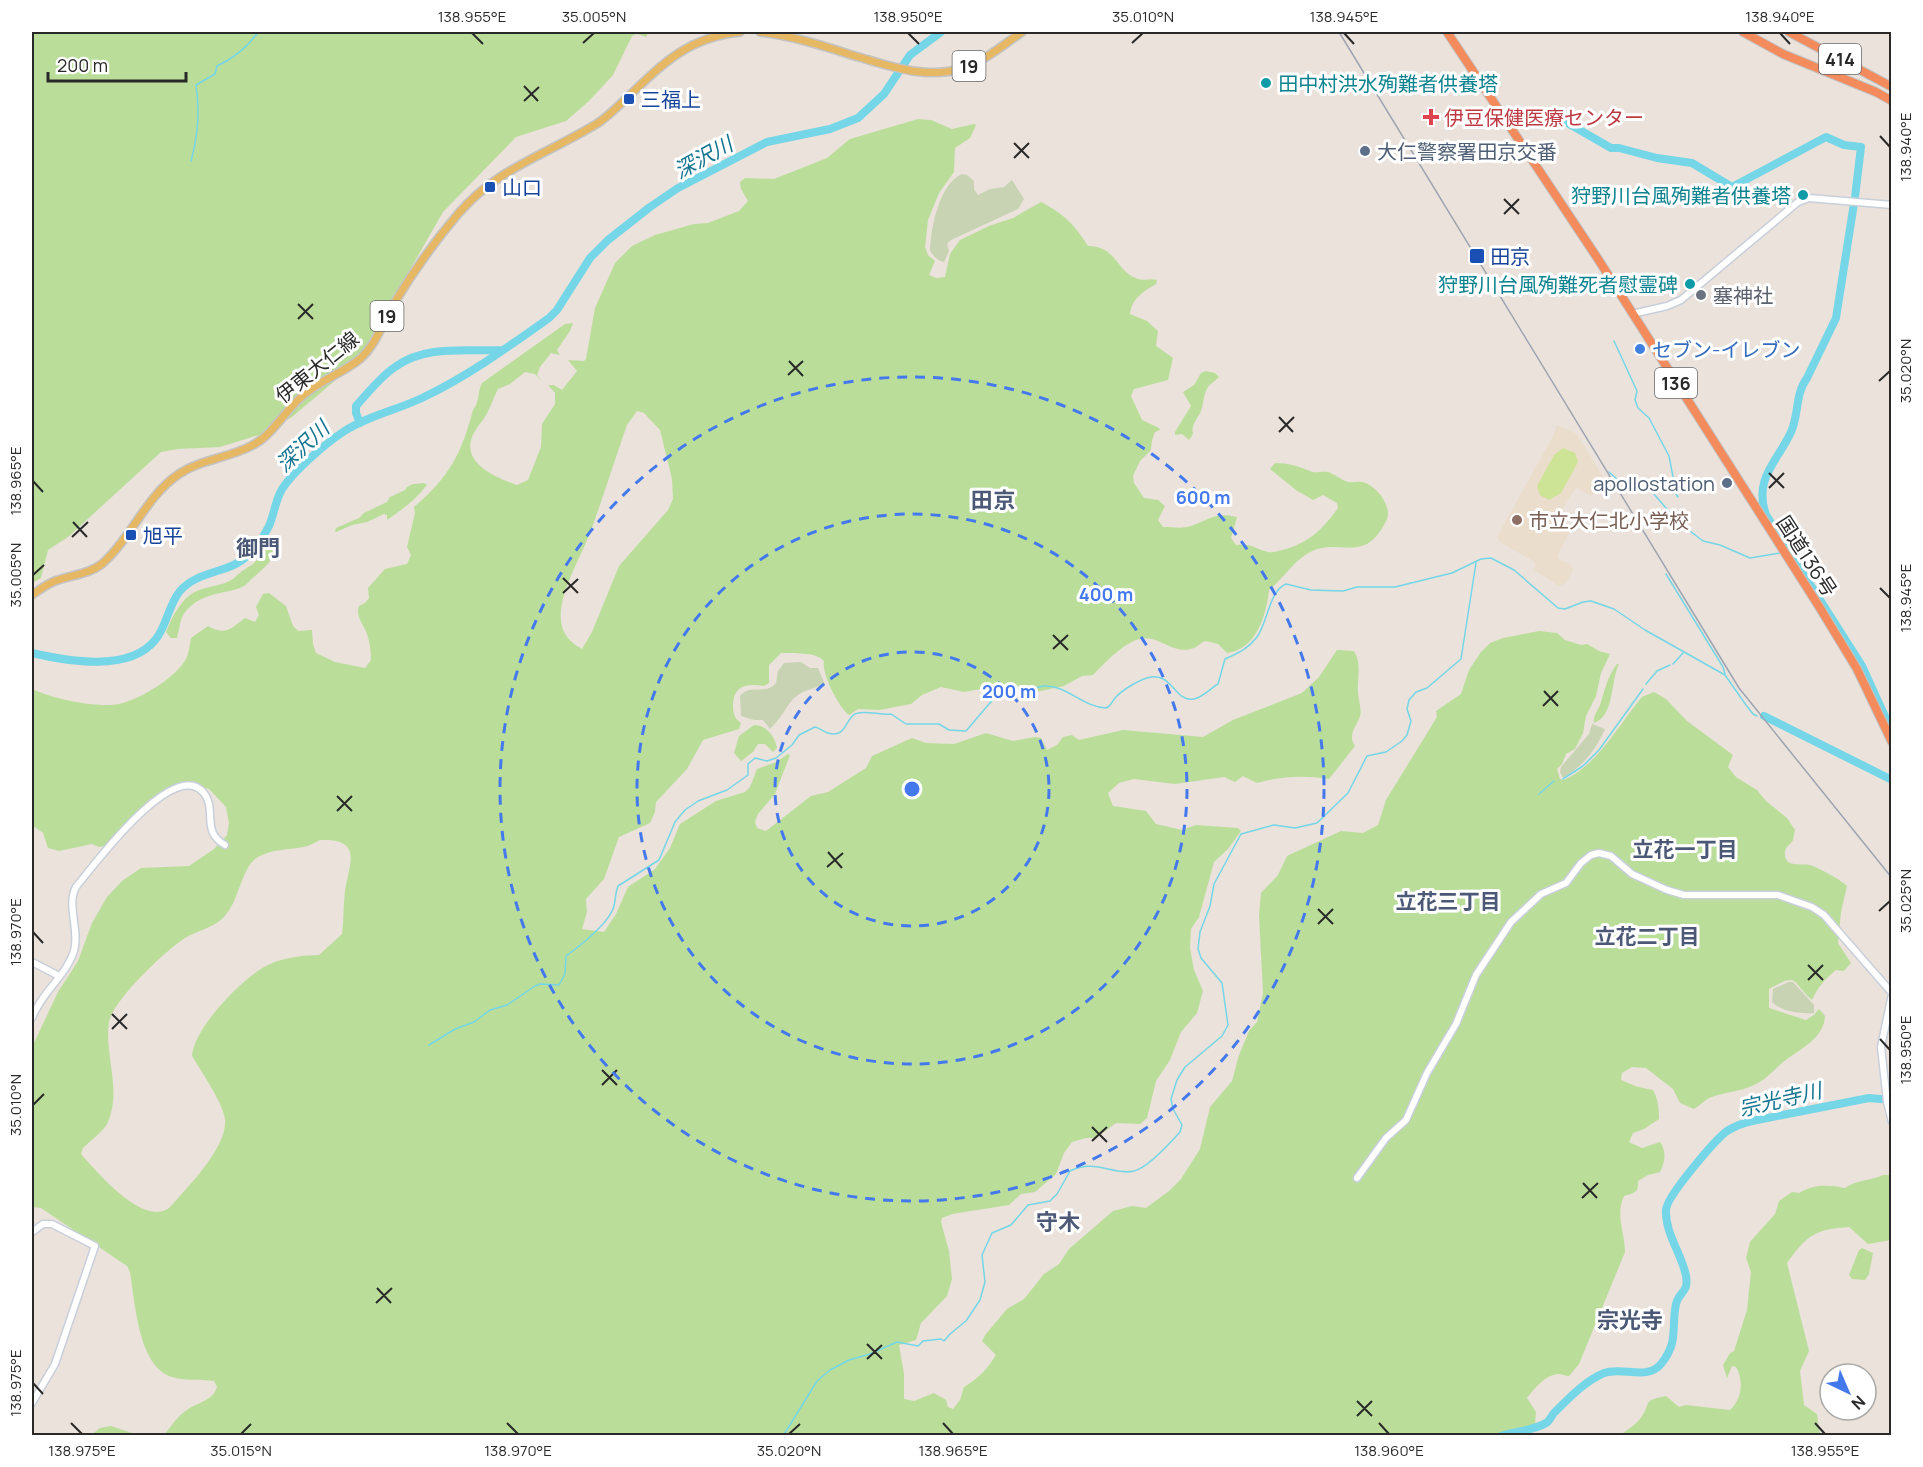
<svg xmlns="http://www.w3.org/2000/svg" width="1923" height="1467" font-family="Manrope,'Noto Sans JP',sans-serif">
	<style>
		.education { fill: #ebddcb }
		.green { fill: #bade9a; fill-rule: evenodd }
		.cemetery { fill: #c7d3b3 }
		.pitch { fill: #cde497 }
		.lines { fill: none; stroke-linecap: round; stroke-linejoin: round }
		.stream { stroke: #74d6e6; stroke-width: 1.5 }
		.river { stroke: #74d6e6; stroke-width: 8 }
		.secondary-casing { stroke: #c9cfda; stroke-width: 9 }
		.primary-casing { stroke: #c3c3c3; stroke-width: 10 }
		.highway-casing { stroke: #c3c3c3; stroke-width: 10 }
		.secondary { stroke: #fff; stroke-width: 6 }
		.primary { stroke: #e7b863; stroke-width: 7 }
		.highway { stroke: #f48b5c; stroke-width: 8 }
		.rail { stroke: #9ea4b2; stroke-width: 1.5 }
		.ticks { fill: none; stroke: #292929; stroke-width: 2 }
		.ring { fill: none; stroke: #4479ee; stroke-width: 3; stroke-dasharray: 10 8 }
		.culture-dot { fill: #0f9aa8; stroke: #fff; stroke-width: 2 }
		.transit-dot { fill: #1a4fb4; stroke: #fff; stroke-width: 2 }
		.health-dot { fill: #e0444e; stroke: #fff; stroke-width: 2 }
		.service-dot { fill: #5c6f8a; stroke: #fff; stroke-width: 2 }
		.worship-dot { fill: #6b7280; stroke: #fff; stroke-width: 2 }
		.shop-dot { fill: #3f7fe0; stroke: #fff; stroke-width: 2 }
		.education-dot { fill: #8d6e63; stroke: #fff; stroke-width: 2 }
		.labels { text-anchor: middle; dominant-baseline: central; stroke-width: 6; stroke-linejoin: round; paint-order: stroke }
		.shield { fill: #fff; stroke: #696969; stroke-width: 1.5 }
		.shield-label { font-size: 18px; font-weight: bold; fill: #292929 }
		.culture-label { font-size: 20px; fill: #0d838f; stroke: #fff; text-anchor: end }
		.transit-label { font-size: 20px; fill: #164399; stroke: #fff; text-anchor: start }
		.health-label { font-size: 20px; fill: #be3a42; stroke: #fff; text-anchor: start }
		.service-label { font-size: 20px; fill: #4e5e75; stroke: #fff; text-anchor: start }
		.worship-label { font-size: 20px; fill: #5b616d; stroke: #fff; text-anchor: start }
		.shop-label { font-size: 20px; fill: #366cbe; stroke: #fff; text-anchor: start }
		.street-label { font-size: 20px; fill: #292929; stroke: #fff }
		.education-label { font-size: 20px; fill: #785e54; stroke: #fff; text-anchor: start }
		.water-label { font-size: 21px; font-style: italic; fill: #157590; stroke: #fff }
		.neighbourhood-label { font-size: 21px; font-weight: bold; fill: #4c5976; stroke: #fff }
		.quarter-label { font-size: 22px; font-weight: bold; fill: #4c5976; stroke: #fff }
		.centre { fill: #4479ee; stroke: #fff; stroke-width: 3 }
		.ring-label { font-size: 18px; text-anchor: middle; font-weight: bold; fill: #4479ee; stroke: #fff; stroke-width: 6; stroke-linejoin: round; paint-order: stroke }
		.neatline { fill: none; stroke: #292929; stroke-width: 2 }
		.ticks-label { font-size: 15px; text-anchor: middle; fill: #292929 }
	</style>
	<rect width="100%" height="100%" fill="#eae2db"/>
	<path class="education" d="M1557,425L1577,434L1603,477L1591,496L1576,487L1557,518L1572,527L1558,555V559L1571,565L1573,570L1566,583L1559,586L1534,570L1535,564L1533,561L1500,542L1497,537L1552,438Z"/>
	<path class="green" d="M32,32H649L646,37L637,34L632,36L613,75L589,101L566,121L516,137L443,212L357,362L292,417L262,434L220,447L178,449L161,452L68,537L48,550L41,578L32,583Z
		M918,119L931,120L952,129L974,124L976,125L970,138L955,148L954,172L939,193L928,220L925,247L928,255L935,261L929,275L936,278L945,277L950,254L960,240L989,226L1013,218L1041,202C1064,214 1075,225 1088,246C1117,246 1116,272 1138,279C1144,281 1151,278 1157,280L1156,284C1143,292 1132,298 1130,314L1147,321L1158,331L1156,346L1173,358L1168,380L1134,389L1131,396L1142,420L1159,428L1160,430L1155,432L1152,440L1151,450L1140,461L1133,476L1134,483L1144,498L1158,500L1165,506L1158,520L1163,527C1172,527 1183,529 1191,526C1211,519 1215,512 1237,517L1231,538L1236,545C1255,544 1252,548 1268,552C1272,553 1278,551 1282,550C1308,544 1323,529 1338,508L1337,503L1323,495L1313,500L1296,490L1270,469L1275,463C1288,463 1298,466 1310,471C1315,474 1322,471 1328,472C1335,474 1341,480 1348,482C1353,483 1357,481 1362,482C1377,485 1395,509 1385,523C1381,531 1375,539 1367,544C1353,551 1336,545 1322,548C1297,553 1287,576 1269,590C1266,615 1257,649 1227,653L1218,644L1206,641C1201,642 1198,646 1194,648C1178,654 1166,643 1152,639C1131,633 1107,661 1093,675L1082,676L1064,686L1027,694L986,688L964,692L941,687L922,695L911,704L879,710L858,709L849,715C839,708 821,673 824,661C815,651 794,654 781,653L769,665V683L764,686C746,683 733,686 733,706C733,714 735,719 741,723L739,729L703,740L687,769L656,802L655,812L650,823L619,837L604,879L586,899L587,912L582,929L604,932L616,914L628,887L655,869L670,848L680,824L716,801L745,792L750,787L757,769L776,762L788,754L790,755L775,794L758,814L755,822L757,828L766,831L811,796L828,792L866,768L872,756L912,738L926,743L954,744L986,733L1013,741L1035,737L1041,738L1047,750L1057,745L1063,737L1072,735L1079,740L1123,730L1203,737L1233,720L1302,693L1319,677L1337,650L1354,651C1362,664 1357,678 1358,692C1358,699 1362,709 1360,716C1357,726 1347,734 1355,746L1329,779C1304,775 1281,776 1257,783L1243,776L1235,782L1224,777L1175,784L1134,779L1119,783L1108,793L1113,806L1146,811L1156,824L1182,830L1196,825L1238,828L1241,831L1228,849L1214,862L1199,917L1191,929L1190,948L1194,970L1203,991L1197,1013L1181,1032L1170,1060L1156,1081L1147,1118L1140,1124L1116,1123L1096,1138H1086L1072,1142L1064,1153L1056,1174L1035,1192L1021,1194L1009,1205L952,1214L942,1218L941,1222L949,1251L952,1279L947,1296L921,1323L916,1340L899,1345L904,1374V1399L914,1401L934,1393L946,1400L948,1407L953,1409L960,1400L964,1387C979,1378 987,1369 996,1355L982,1341L985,1335L1007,1309L1024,1299L1044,1274L1059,1264L1069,1249L1113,1211L1132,1206L1146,1208L1169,1191L1181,1179L1200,1149L1210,1107L1232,1081L1239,1055L1249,1031L1257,1022L1263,993L1259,916L1261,893L1278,875L1287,856L1341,831L1363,833L1378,825L1386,800L1437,717L1436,711L1461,694L1469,670L1481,652L1490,643L1503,638L1539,631L1557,633L1565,640L1581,645L1587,644L1599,651L1610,654L1601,673L1596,696L1586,716L1583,733L1575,749L1566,754L1562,764L1557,769L1560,779L1564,780C1598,765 1619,724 1642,697L1654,692L1666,699L1687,721L1733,755L1728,767L1736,777L1757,790L1766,801L1787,818L1795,830C1794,833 1794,837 1793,840C1791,844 1786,846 1785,851C1783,869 1801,863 1810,865C1817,867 1843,881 1847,886L1841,912L1838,943L1851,963L1844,971L1836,970C1825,979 1817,988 1812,1000C1791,981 1799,972 1769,989V1008L1806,1020L1814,1015L1819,1009L1825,1016C1824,1038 1802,1048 1787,1059C1775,1068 1768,1079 1754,1085C1740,1092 1723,1092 1709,1098C1704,1101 1699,1106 1694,1109L1680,1103L1673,1089L1646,1068L1632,1067L1622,1073L1621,1080L1638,1087L1653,1090C1658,1098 1659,1109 1659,1119L1644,1129L1633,1133L1629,1142L1642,1148L1660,1142C1667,1152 1665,1162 1660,1172L1648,1175L1638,1181C1639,1193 1634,1193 1624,1196C1615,1215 1625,1232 1625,1252L1579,1364L1569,1376C1565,1376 1562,1374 1559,1374C1546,1374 1534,1389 1527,1398L1536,1412L1535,1424L1495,1436L164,1435C171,1427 177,1416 187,1410C198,1402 213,1401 217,1387L214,1381C200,1379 184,1381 172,1377C138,1367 135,1301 130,1272L127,1266L41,1208L32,1207V1047L58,992L78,961L92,923L107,897L122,881L141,868L189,866L214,849L227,835L229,823L226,807L209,789L181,782L157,798L115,844L99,847L92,844L59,851L48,848L43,833L32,825V689C53,699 96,708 119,704C139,700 179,676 187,657C189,651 190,644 191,638L208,626C226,636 230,629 245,618L255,622L259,615L256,607L263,594L269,593L286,606L293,626L298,631L312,630L313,644L316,653L335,662L365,668L371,660C371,651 370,643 367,634C364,625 355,616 359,606L365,603L369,598L368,588L385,569L407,564L411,555L407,547L415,513L414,507C449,477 461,455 473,410C480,401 477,393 482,383L565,324L573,323L570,331L557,350L560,355L551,353L540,367L537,375L542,381L535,374L525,372L510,384L498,389C493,398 491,407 486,415C483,421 478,425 475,431C457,461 494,477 517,485L528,480L541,447L542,424L555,404V393L548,385H554L562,390L577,371L568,360L584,361L586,359L595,308L615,263L632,246L655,235L694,224L708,223L739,211L748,201L741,189L740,182L745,178L774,179L827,158L850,139ZM637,411L644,413L660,430L672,479L673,499L668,510L619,566L592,632L582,649C571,643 562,634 561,621C558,593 582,556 591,530C604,495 615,459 627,425ZM320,840C364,838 349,864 345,891C343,905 344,920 342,934L319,955C302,955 280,958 264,967C240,981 194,1028 192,1056C201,1071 223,1103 225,1119C228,1147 187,1188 169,1208C143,1227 97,1172 81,1154L83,1148C90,1141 104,1131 108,1122C122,1089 104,1054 109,1022C113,1000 166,950 185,938C197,931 212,928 222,919C240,903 240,868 258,857C272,849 288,850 303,847C309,846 314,843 320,840Z
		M1206,371L1215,373L1219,377C1215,381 1210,384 1208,387C1203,395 1204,403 1201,411C1197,420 1191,424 1193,434L1189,440L1182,434L1175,435V432L1191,406L1183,392L1194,385L1201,373Z
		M424,483L427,485C415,500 402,510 387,520V515L384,514L367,522L352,525L336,532L335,531L336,528L359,518L364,513L387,502L390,497L405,490L407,487L413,484Z
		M273,541L275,542C275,559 267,566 255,576C250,580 246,586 240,588C219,595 198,593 183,615C180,621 179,631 177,638H171L166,632C172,617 182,597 197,591C209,586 222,586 233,579C236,577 237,574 240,573C245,568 250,567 255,562C262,555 266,547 273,541Z
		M1617,664H1619C1610,682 1615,715 1594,723C1593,716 1597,712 1600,705C1605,690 1607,677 1617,664Z
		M754,725C767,725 775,737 777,748L773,752L765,744H758L753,752L741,761L734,753L739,736Z
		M1883,1175H1891V1240L1868,1244L1849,1227C1814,1229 1807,1236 1787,1263L1809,1351L1800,1371L1804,1405L1817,1414L1820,1435H1620C1626,1431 1634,1426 1639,1420C1653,1404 1639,1401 1666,1396L1679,1407L1686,1405L1730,1410C1742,1399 1744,1381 1736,1367L1732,1366L1727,1378L1723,1365L1730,1353L1734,1351L1747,1310L1751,1272L1746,1258L1750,1242L1775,1214L1779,1201L1792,1192L1799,1193C1815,1184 1827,1185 1845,1188C1855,1180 1870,1181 1883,1175Z
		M1862,1248L1873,1253L1869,1274L1865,1280L1852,1279L1849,1275L1859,1250Z
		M111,1426L138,1435H91L100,1428Z"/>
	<path class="cemetery" d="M962,174L967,175L974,181V189L978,195L990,189L1004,187L1012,180L1024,199L1018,209L951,240L947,244L949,251L944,262C938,261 932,255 930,250C931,228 939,184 962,174Z
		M801,662L810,668H818L825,685C783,695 795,704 770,729L763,720H754L741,716L740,696C751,683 765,696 776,683L778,671L784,663Z
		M1592,724L1605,729C1595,751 1584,765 1563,778L1560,772L1561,767L1589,734Z
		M1789,982H1793L1814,1005V1013C1801,1014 1782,1012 1772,1002L1773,989Z"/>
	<path class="pitch" d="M1563,448L1575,453L1578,462L1561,493L1549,500L1540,495L1537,486L1554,455Z"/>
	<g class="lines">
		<path class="stream" d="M191,161C198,136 200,111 196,85L215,74L217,66C234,58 248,47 258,32
			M1614,341L1637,391L1635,400L1638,408L1649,418L1669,456L1674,482L1673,490L1678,497
			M1609,472L1618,480L1643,490
			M1648,487L1677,521L1703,541L1720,545L1750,558L1780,553
			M1666,574L1723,667L1725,674
			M1673,664L1683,653
			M1646,684L1657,671L1670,665
			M1563,779L1583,766L1599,750L1643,689
			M1539,794L1554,781
			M429,1045L455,1029L474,1022L490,1010L507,1005L535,986L540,984L559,985L565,974L566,956C581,945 606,926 613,909C616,901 615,893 618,886L659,860L675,822L685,810L698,801L727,790L748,775V764L755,758L767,761L776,758L792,745L799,735L815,727C820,728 824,732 828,733C848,739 845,715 858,713C868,711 880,715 891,714L906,724H939L949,730L966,731L995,697L1043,686C1066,684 1082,707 1106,708C1111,706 1111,703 1115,698C1122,690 1140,679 1151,677C1172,673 1176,703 1194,699C1203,697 1211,688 1218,684L1225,659C1238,653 1248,649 1257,637C1268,622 1269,591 1286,584L1311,590L1343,591L1357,587H1395L1452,573L1481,559L1491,558L1514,570L1558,608L1565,609L1583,602L1591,601L1614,609L1645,630L1725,675L1746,705L1753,714L1757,716
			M783,1436L817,1381L830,1370L849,1360L870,1354L897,1342L918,1346L923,1341L941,1339L944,1341L950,1334L966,1321L980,1300L985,1282L982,1255L992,1233L1011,1225L1028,1205L1050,1201L1057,1194L1070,1171C1094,1158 1115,1176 1134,1171C1148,1168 1171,1142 1180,1132L1182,1125L1173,1109L1171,1099L1177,1080L1185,1067L1222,1036L1228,1025L1222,983L1201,958L1198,949L1200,932L1210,906L1214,884L1241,834L1274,825L1295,828L1317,823L1348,793L1367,756L1386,752L1402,741L1407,735L1411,721L1407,709L1409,700L1416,692L1427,688L1461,659L1476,563"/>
		<path class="river" d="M1564,121L1611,148H1619L1657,158L1692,163L1732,187L1826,137L1844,145L1861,147L1855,197L1836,318L1807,378C1795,394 1799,415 1791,432C1778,461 1753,478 1766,515L1862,666L1892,732
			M360,423L356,413V406C368,393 380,377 395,367C426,344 468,352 503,350
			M32,653C67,661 130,673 156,639C166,627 169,604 180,591C199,569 233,574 251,552C258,545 265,534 269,526C274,515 275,502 281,491C291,473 325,444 343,432C367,416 397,410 422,398C468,376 508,347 549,318L557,310L590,258L608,240L650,207L678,188L767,142L830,129L858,118L884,94L910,55L941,32
			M1764,716L1892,780
			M1501,1436C1515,1431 1533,1431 1546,1423C1550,1421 1551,1416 1554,1413C1569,1398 1585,1381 1604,1373C1622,1366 1647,1381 1661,1364C1679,1342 1671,1328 1676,1304C1679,1291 1689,1293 1686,1276C1682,1254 1665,1234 1666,1210C1666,1197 1715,1140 1727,1131C1735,1126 1743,1123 1752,1121L1869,1098L1892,1100"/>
		<defs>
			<path id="secondary" d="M1632,314L1667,306L1681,300L1798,202L1809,198L1892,205
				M32,962L59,976
				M1892,994L1881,1047L1887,1102L1892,1122
				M32,1018C41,993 66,976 74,951C80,930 66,905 76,887C94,865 173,758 203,792C218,809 200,831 225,845
				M1357,1178L1386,1138L1406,1120L1427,1073L1456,1024L1476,975L1511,922L1541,894L1566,883L1581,863L1591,855L1599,853L1611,856L1632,874L1667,890L1684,895H1778L1812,907L1824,915L1892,993
				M32,1232L43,1224H52L95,1246L55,1364L32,1403"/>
			<path id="primary" d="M760,32C793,36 823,46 855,56C890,66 926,80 963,68C985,61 1003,45 1022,32
				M32,595C39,590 47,584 55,581C71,575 90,574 103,563C132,537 146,496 179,474C201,459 230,458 253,445C275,433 286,408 306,393C323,379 345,372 361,358C377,343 384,320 395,302C413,272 435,241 458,214C497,168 548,154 598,123C610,115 619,105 630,95C664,62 690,37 740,32"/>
			<path id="highway" d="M1447,32L1598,259L1820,608L1857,669L1892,742
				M1743,32L1783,54L1876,92L1892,101
				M1789,32L1892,87"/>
		</defs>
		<use href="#secondary" class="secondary-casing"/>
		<use href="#primary" class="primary-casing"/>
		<use href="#highway" class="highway-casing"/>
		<use href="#secondary" class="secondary"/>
		<use href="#primary" class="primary"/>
		<use href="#highway" class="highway"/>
		<path class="rail" d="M1339,32L1739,688L1892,878"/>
	</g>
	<path class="ticks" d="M472,33L483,44M908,33L919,44M1344,33L1354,44M1780,33L1790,44M583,43L594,33M1132,43L1143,33M524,86L538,101M524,101L539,87M1880,136L1890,147M1014,143L1029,158M1014,158L1029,143M1504,199L1519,214M1504,214L1519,199M298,304L313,319M298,319L313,304M789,361L803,376M788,375L803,361M1879,381L1890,371M1279,417L1293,432M1279,432L1294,417M1769,473L1784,488M33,481L43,492M1769,488L1784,473M73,522L87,537M72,537L88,522M33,575L44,565M563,578L578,593M1880,588L1890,598M563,593L578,579M1053,635L1068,650M1053,649L1068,635M1544,691L1558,706M1543,706L1558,691M337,796L352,811M337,811L352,796M828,852L842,868M827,867L843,853M1318,909L1333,924M1879,911L1890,901M1318,924L1333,909M33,932L43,943M1808,965L1823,980M1808,980L1823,965M112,1014L127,1029M112,1029L127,1014M1880,1039L1890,1050M602,1070L617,1085M602,1085L617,1070M33,1105L44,1094M1092,1127L1107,1142M1092,1141L1107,1127M1583,1183L1597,1198M1582,1198L1598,1183M377,1288L391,1303M376,1303L392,1288M867,1344L882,1359M867,1359L882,1345M33,1383L43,1394M1357,1401L1372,1416M1357,1416L1372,1401M71,1423L82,1434M507,1423L518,1434M943,1423L953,1434M1379,1423L1389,1434M1815,1423L1825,1434M241,1434L251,1424M789,1434L800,1424"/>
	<g class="ring">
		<circle cx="912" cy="789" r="137"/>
		<circle cx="912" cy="789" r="275"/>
		<circle cx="912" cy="789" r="412"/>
	</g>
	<g class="culture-dot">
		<circle cx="1266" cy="83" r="6"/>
		<circle cx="1803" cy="195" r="6"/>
		<circle cx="1690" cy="284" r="6"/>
	</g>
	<g class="transit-dot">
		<rect x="623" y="93" width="12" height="12" rx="3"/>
		<rect x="484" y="181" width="12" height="12" rx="3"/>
		<rect x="1469" y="248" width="16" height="16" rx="3"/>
		<rect x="125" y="529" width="12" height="12" rx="3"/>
	</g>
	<path class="health-dot" d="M1428 108h6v6h6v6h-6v6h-6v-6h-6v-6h6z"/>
	<g class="service-dot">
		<circle cx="1365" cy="151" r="6"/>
		<circle cx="1727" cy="483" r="6"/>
	</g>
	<circle class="worship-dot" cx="1701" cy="295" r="6"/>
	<circle class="shop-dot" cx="1640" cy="349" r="6"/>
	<circle class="education-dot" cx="1517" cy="520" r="6"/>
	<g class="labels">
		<g class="shield">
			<rect x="1819" y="44" width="42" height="30" rx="4.5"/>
			<rect x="952.5" y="51" width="33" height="30" rx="4.5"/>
			<rect x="370.5" y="301" width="33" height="30" rx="4.5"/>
			<rect x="1655" y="368" width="42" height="30" rx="4.5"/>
		</g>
		<g class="shield-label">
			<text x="1840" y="59">414</text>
			<text x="969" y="66">19</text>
			<text x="387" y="316">19</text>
			<text x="1676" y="383">136</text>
		</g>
		<g class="culture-label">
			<text x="1278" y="83" text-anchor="start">田中村洪水殉難者供養塔</text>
			<text x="1791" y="195">狩野川台風殉難者供養塔</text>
			<text x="1678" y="284">狩野川台風殉難死者慰霊碑</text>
		</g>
		<g class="transit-label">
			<text x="641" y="99">三福上</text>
			<text x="502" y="187">山口</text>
			<text x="1490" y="256">田京</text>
			<text x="143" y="535">旭平</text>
		</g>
		<g class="health-label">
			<text x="1444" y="117">伊豆保健医療センター</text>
		</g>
		<g class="service-label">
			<text x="1377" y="151">大仁警察署田京交番</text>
			<text x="1715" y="483" text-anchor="end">apollostation</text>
		</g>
		<g class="worship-label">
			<text x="1713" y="295">塞神社</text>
		</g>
		<g class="shop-label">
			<text x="1652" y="349">セブン-イレブン</text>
		</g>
		<g class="street-label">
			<text transform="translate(317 367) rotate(-39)">伊東大仁線</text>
			<text transform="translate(1807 556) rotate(57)">国道136号</text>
		</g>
		<g class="education-label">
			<text x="1529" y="520">市立大仁北小学校</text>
		</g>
		<g class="water-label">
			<text transform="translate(703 157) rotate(-29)">深沢川</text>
			<text transform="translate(302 446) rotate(-43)">深沢川</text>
			<text transform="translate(1780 1099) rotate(-13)">宗光寺川</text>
		</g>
		<g class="neighbourhood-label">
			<text x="1685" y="849">立花一丁目</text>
			<text x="1448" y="901">立花三丁目</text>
			<text x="1647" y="936">立花二丁目</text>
		</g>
		<g class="quarter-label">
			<text x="993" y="500">田京</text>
			<text x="258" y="548">御門</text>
			<text x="1058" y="1222">守木</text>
			<text x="1630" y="1320">宗光寺</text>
		</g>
	</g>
	<circle cx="912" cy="789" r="9" class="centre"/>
	<g class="ring-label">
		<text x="1203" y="504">600 m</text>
		<text x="1106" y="601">400 m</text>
		<text x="1009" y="698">200 m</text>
	</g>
	<rect width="1923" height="1467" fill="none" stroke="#ffffff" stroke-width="66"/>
	<g transform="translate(1848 1392) rotate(136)"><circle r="28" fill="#ffffff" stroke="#a9a9a9" stroke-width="1.5"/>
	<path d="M0-4.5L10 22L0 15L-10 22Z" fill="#4479ee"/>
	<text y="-9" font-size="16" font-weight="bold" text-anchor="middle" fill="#292929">N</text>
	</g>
	<path d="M48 72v9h138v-9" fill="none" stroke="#292929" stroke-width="3"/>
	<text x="57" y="72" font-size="18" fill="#292929" stroke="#ffffff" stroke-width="4.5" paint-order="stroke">200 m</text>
	<rect x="33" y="33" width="1857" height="1401" class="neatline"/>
	<g class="ticks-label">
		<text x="472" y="22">138.955°E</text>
		<text x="594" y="22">35.005°N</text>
		<text x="908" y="22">138.950°E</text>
		<text x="1143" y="22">35.010°N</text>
		<text x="1344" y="22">138.945°E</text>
		<text x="1780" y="22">138.940°E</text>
		<text transform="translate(1906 147) rotate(-90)" y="5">138.940°E</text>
		<text transform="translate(1906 371) rotate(-90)" y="5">35.020°N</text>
		<text transform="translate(16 481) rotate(-90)" y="5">138.965°E</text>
		<text transform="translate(16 575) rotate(-90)" y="5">35.005°N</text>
		<text transform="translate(1906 598) rotate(-90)" y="5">138.945°E</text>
		<text transform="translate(1906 901) rotate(-90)" y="5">35.025°N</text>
		<text transform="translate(16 932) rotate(-90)" y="5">138.970°E</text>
		<text transform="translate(1906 1050) rotate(-90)" y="5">138.950°E</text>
		<text transform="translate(16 1105) rotate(-90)" y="5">35.010°N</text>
		<text transform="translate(16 1383) rotate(-90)" y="5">138.975°E</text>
		<text x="82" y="1456">138.975°E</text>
		<text x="241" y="1456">35.015°N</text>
		<text x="518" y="1456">138.970°E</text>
		<text x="789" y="1456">35.020°N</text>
		<text x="953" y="1456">138.965°E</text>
		<text x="1389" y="1456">138.960°E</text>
		<text x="1825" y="1456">138.955°E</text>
	</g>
</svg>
